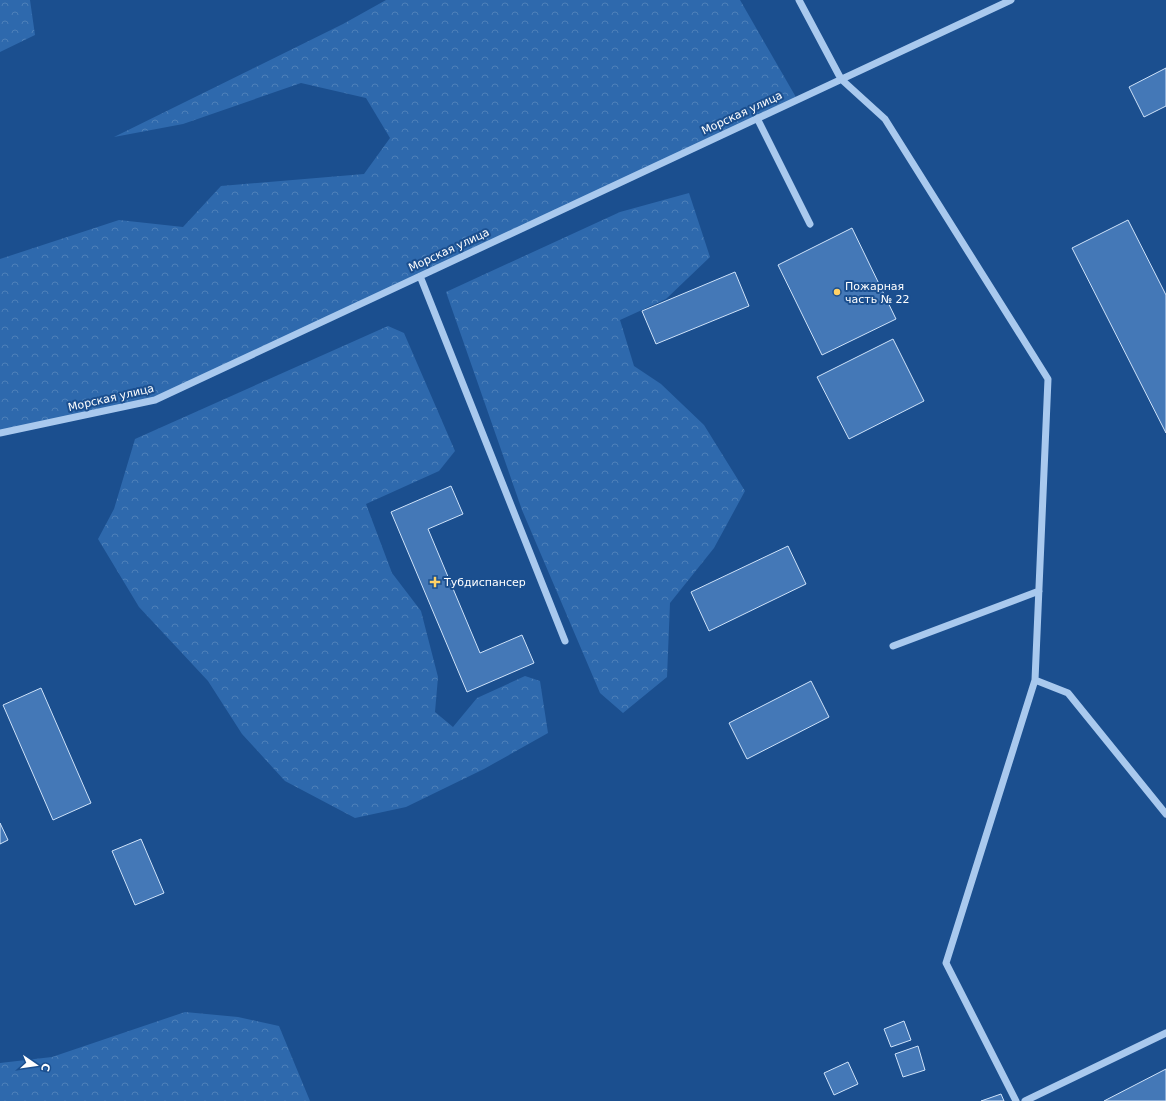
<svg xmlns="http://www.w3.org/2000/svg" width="1166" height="1101" font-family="'DejaVu Sans',sans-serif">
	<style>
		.forest { fill: url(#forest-crowns) }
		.building { fill: #4478b7; stroke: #cfe3fa }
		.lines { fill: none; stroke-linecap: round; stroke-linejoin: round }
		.minor { stroke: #a9c9ee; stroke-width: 7 }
		.poi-dot { fill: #ffd166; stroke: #1b4f8f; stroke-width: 1.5 }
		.labels { text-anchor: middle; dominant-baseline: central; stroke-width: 4; stroke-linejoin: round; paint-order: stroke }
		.street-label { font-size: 11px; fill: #fff; stroke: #1b4f8f }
		.poi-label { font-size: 11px; fill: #fff; stroke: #1b4f8f; text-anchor: start }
	</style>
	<defs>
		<pattern id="forest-crowns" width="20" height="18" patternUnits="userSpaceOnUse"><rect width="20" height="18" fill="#2e69ad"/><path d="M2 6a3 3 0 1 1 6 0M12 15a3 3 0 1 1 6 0" fill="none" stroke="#4d80b9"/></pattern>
	</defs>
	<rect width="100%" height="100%" fill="#1b4f8f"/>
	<path class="forest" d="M0,0H30L35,35L0,52Z
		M386,0H740L797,99L155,400L0,433V259L119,220L183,227L221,186L364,174L390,138L366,98L301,83L183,124L114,137L343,24Z
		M689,193L710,257L666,299L620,320L634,366L661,384L704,425L745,491L714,548L670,603L667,677L623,713L600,693L522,510L446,292L620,212Z
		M388,326L404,333L455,451L439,471L366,504L392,573L421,611L438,677L435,712L453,727L477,698L525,676L540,681L548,733L484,769L406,807L355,818L285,781L242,734L208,681L139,607L98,539L114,509L135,439Z
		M185,1012L238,1017L279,1026L310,1101H0V1063L52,1057Z"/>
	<path class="building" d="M1166,68V106L1144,117L1129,87Z
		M1128,220L1166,295V433L1072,248Z
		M852,228L896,319L822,355L778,265Z
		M735,272L749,306L656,344L642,311Z
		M893,339L924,401L849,439L817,377Z
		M451,486L463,514L428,529L480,653L522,635L534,663L467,692L391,512Z
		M788,546L806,584L709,631L691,592Z
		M811,681L829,717L747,759L729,723Z
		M41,688L91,803L53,820L3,705Z
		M0,823L8,840L0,844Z
		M141,839L164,893L135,905L112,851Z
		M904,1021L911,1040L891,1047L884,1029Z
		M918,1046L925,1070L903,1077L895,1054Z
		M848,1062L858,1084L834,1095L824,1073Z
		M1166,1069V1101H1104Z
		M1001,1094L1004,1101H981Z"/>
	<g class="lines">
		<path class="minor" d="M799,0L841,79L885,119L1048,379L1035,680L946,963L1016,1101
			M757,118L810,224
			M420,276L565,641
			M0,433L155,400L1011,0
			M893,646L1039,591
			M1035,680L1068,693L1166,814
			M1025,1101L1166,1033"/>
	</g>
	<g class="poi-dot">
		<circle cx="837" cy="292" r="4"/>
		<path d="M433 576h4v4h4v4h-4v4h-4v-4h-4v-4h4z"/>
	</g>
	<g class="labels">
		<g class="street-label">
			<text transform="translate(742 113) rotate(-25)">Морская улица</text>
			<text transform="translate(449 250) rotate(-25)">Морская улица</text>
			<text transform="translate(111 398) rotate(-13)">Морская улица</text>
		</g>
		<g class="poi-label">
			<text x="845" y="286">Пожарная<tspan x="845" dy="13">часть № 22</tspan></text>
			<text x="444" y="582">Тубдиспансер</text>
		</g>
	</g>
	<g transform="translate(36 1065) rotate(103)" stroke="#1b4f8f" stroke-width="3" paint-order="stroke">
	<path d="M0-3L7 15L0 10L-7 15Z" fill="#ffffff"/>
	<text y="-6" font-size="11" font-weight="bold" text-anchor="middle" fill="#ffffff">С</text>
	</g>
</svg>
